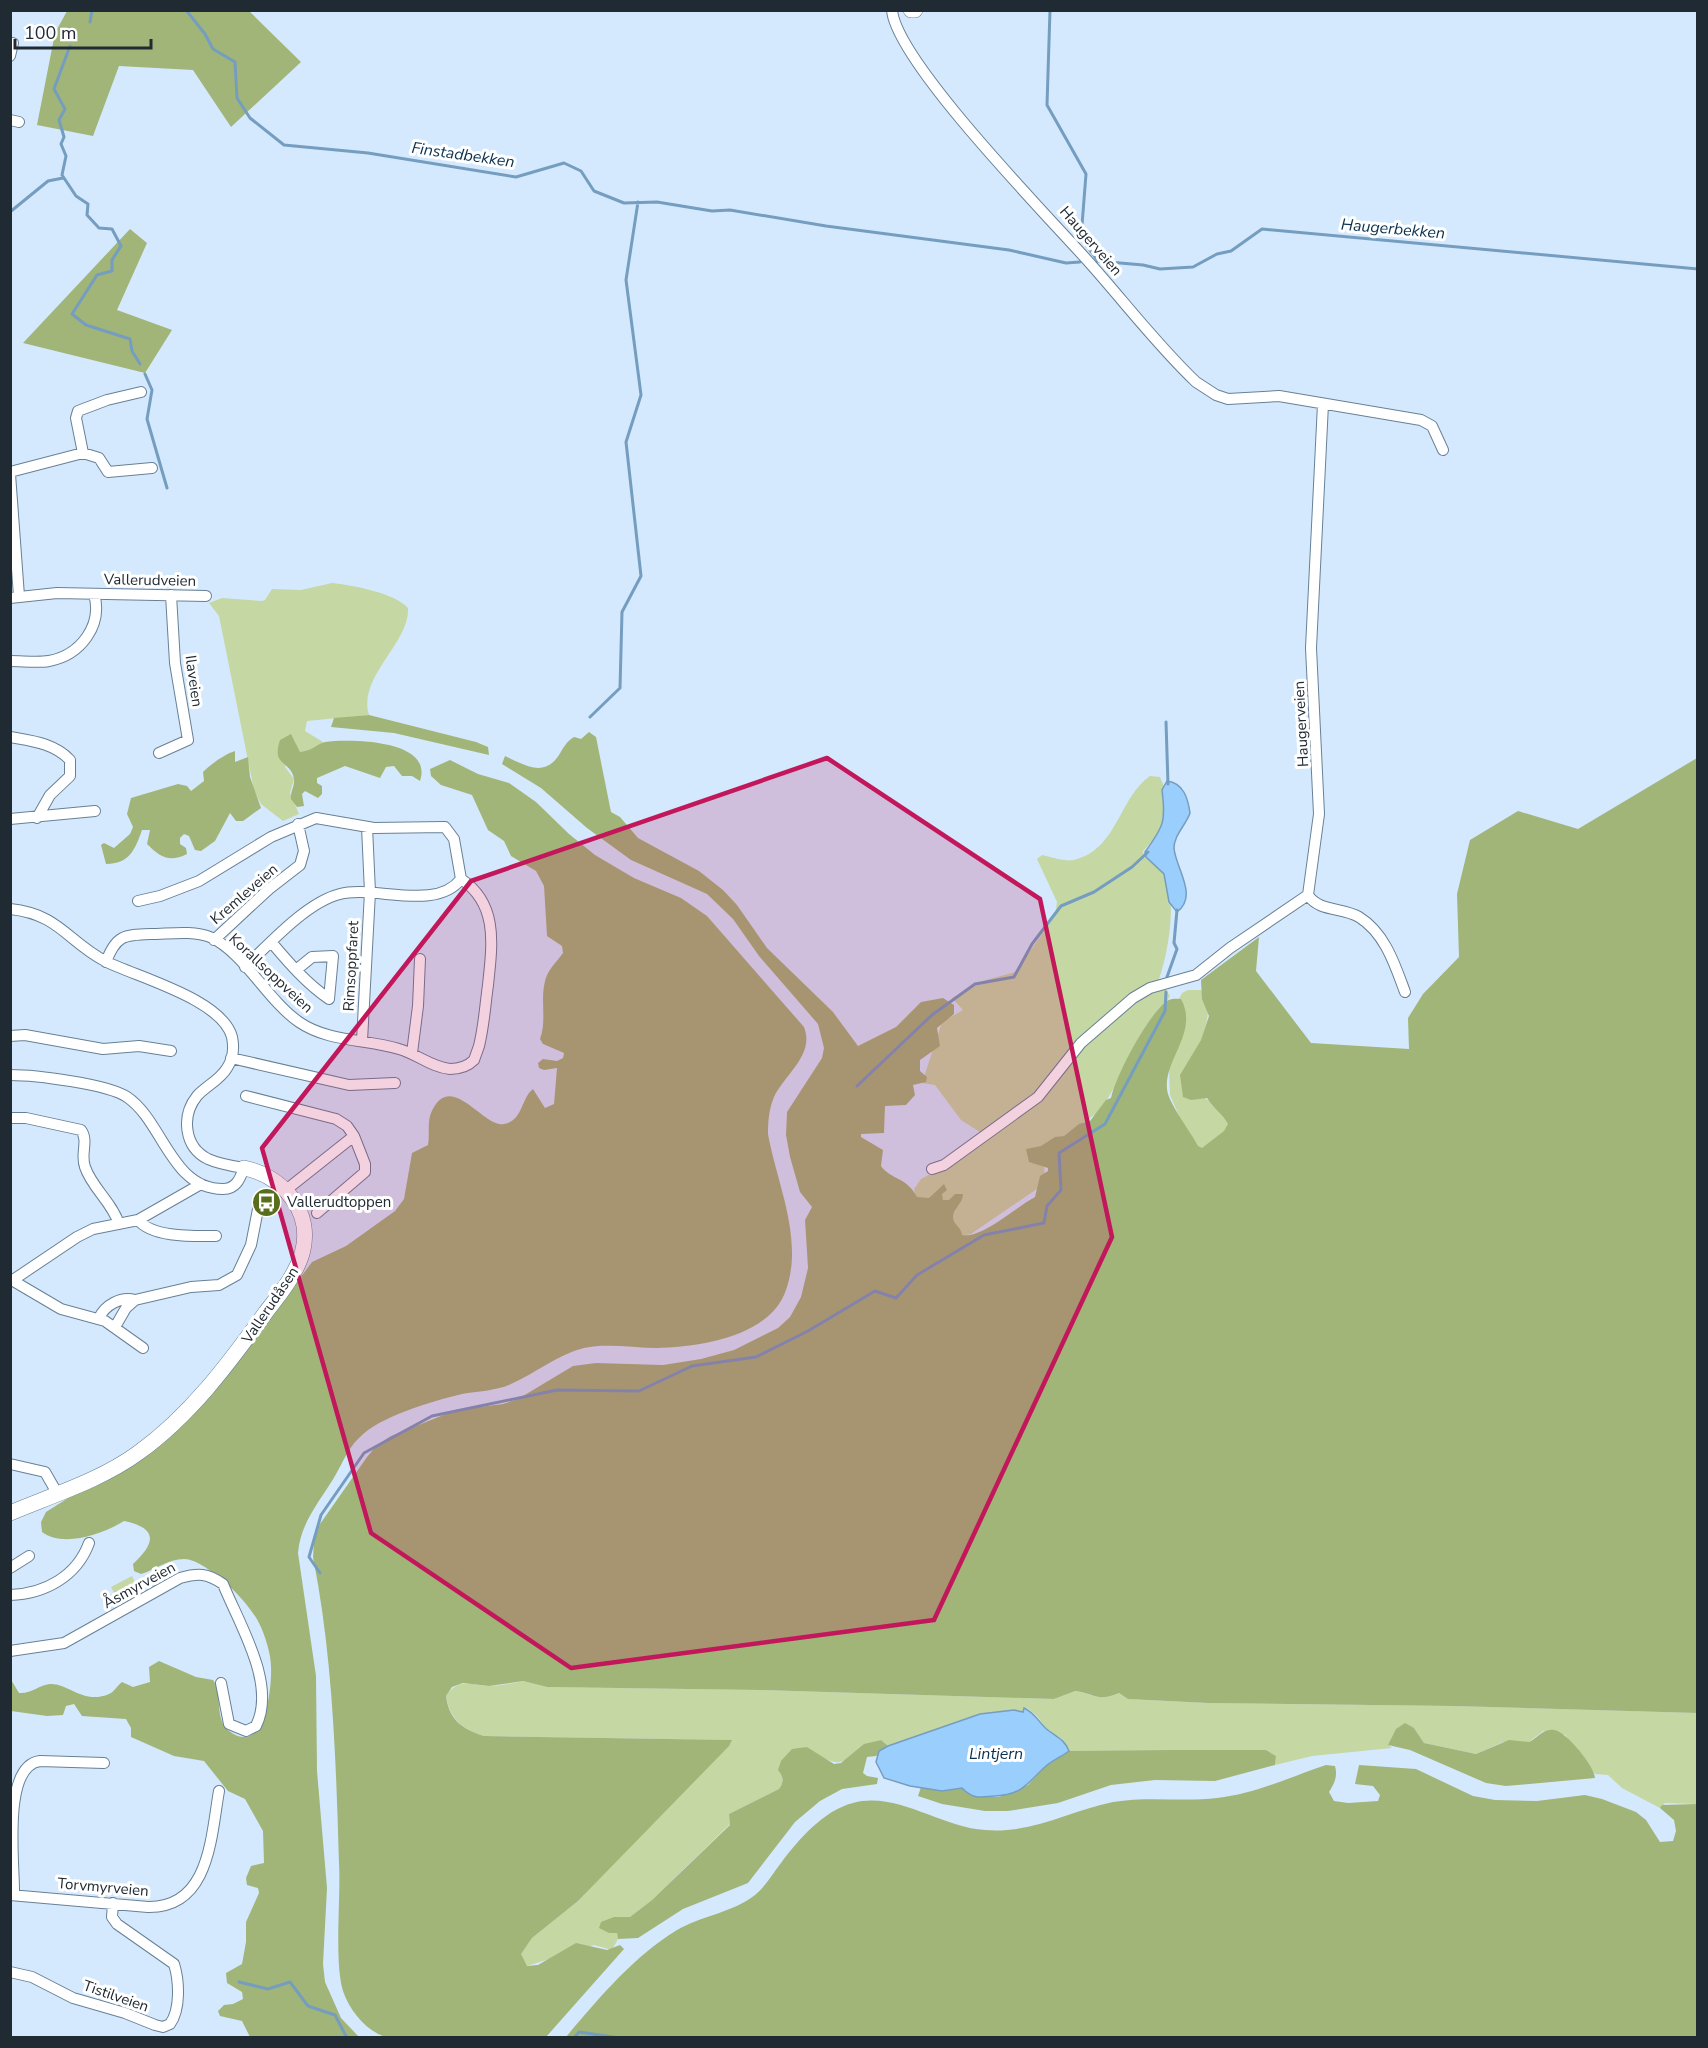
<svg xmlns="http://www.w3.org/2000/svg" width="1708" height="2048" font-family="'Nunito Sans',sans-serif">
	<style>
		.green { fill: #c5d7a2 }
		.forest { fill: #a1b578 }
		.water { fill: #9acefc; stroke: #759dc0; stroke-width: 1.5 }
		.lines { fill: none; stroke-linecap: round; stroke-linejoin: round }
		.stream { stroke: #759dc0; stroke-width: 3 }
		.street-casing { stroke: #688096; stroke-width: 12 }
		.secondary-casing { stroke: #688096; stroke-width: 16 }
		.street { stroke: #fff; stroke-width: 10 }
		.secondary { stroke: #fff; stroke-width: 15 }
		.marked { fill: #c2185b; fill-opacity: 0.2; stroke: #c2185b; stroke-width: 4.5; stroke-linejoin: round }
		.labels { text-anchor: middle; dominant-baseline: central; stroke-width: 6; stroke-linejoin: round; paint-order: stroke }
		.street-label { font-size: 15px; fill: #202a33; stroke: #fff }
		.poi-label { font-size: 15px; fill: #202a33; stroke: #fff; text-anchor: start }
		.water-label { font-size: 16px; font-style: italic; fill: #0a314f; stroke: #fff }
	</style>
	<rect width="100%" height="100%" fill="#d4e9fd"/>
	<path class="green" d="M332,583C352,585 395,593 408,608C410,643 357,677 369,715L307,721L305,731L323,742L313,751L300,752L296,749L295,740L285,767L294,779L290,793L299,814L283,821L261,804L254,790L219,616L209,603L222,598L262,601L265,600L272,589L301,590Z
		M1150,776L1160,777L1167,794V825L1143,851L1144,857C1149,861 1158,865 1162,871C1179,894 1168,954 1159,979L1170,996L1100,1111L1066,1135L1045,1145L1044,1184L971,1234L961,1236L917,1201L914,1189L921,1179L947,1165L983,1134L961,1120L935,1085L922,1083L942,1022L963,1010L952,998L986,980L1015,972L1055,916L1057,902L1037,859L1042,855C1051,857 1065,862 1074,860C1118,849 1118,799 1150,776Z
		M1188,990H1201C1215,1010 1204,1024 1201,1045C1198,1061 1202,1081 1203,1097L1229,1113L1239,1124L1211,1151L1193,1148L1170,1095L1169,1068L1178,1001L1182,993Z
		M132,1576L140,1593L119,1603L111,1587Z
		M523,1681L547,1687L759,1690L1054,1699L1074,1691C1095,1694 1098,1702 1119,1693L1128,1699L1208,1703L1453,1706L1697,1713V1804L1665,1803L1660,1808L1622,1788L1608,1775L1595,1774L1565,1735L1543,1731L1529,1742H1503L1476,1754L1424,1743L1414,1728L1389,1745L1392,1748L1312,1756L1275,1765L1276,1756L1266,1750L1069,1751L1062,1739L1047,1730L1037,1716L1027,1708L1023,1712L980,1714L888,1746L881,1740C840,1749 854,1781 807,1747L782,1774L783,1784L779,1789L729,1814L730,1824L652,1900L630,1917H614L613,1932L617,1933L618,1939L612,1950L594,1945L527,1966L520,1955L532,1938L578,1901L731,1740L484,1736C462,1729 450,1720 446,1696C458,1678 470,1685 489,1686C500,1686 512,1683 523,1681Z"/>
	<path class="forest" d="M67,11H249L301,62L231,127L193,70L119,66L93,136L37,125L55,33Z
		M130,229L147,243L117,310L172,330L145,373L23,343Z
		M369,715L476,742L488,747L489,755L394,733L331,727L334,718Z
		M589,732L596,737L611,812L620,817L638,838L699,871L723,890L737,905L767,948L833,1012L858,1046L896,1027L921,1002L943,998L954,1005V1014L937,1028L940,1046L920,1060V1071L927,1077L926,1082L913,1085L915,1095L906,1105L885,1106L884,1133L861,1134V1137L883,1150L881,1166C891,1180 907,1177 917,1197L929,1198L944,1184L947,1190L942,1194L943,1200H949L955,1194H963C963,1204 953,1208 953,1217C953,1225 961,1226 962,1235C981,1239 1016,1207 1035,1197L1040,1176L1048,1171V1168L1029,1162L1026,1149L1041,1146L1055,1137L1064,1136L1079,1124L1090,1121L1106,1100L1111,1098C1116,1075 1148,1015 1167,1001C1172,998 1176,999 1181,999C1199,1032 1164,1059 1167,1089C1168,1103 1191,1132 1198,1146L1202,1148L1224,1131L1228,1124C1223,1114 1214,1109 1207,1098L1191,1100L1183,1097L1180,1075L1201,1040L1209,1016L1202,999L1201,980L1259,937L1256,971L1311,1043L1409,1049L1408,1018L1423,994L1459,957L1457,894L1470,840L1518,811L1578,829L1697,758V1713L1453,1706L1208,1703L1128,1699L1119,1693C1097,1702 1096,1694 1075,1691L1054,1699L759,1690L547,1687L523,1681L489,1686L463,1683L452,1687L446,1696C449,1720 462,1729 484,1736L732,1740L729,1746L578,1901L532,1938L521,1954L527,1966L538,1965L576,1943L607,1950L620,1945L624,1949L546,2037L389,2038C368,2033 350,2012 343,1991C334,1961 341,1898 339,1864C336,1762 333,1657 313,1557L314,1541L320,1524L367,1457L377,1445L391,1436L456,1410L503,1404L518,1399L573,1366L596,1363L663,1365L701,1359L734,1350L778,1328L790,1317L801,1297L808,1268L805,1220L812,1207L800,1192L790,1157L786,1135L787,1112L822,1058L824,1048L818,1024L759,956L733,919L707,894L631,860L587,828L541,788L502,764L505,756C525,765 544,778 559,755C563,748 567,741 574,737L581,739Z
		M291,734L300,752C315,750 316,744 325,742C349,739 434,739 420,781L412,776H402L394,766L386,767L380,778L345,766L317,778V783L322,786V794L318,798L305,791L302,794L304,806L297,807L291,799C290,792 295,786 294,779C291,760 271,767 280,740Z
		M235,751V762L248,757L250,777L261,808L243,821H236L230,813L215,841L201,851L195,850L189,836L184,834L180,838V844L186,848L187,854C169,863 160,857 147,844L150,830H142C135,850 129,864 106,864L101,845L104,843L114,848L130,834L133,827L127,814L131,798L178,784L187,786L191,791L204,781L203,772C211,764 225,754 235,751Z
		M450,760L478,774L509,783L536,802L569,834L595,855L634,878L681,898L707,916L804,1027C815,1055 785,1074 774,1097C769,1109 768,1121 768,1134C777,1184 804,1239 786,1290C770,1337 699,1347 657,1348C633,1348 607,1343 584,1348C557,1355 536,1373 511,1384C496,1391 478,1391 462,1394C433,1401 380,1416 359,1438C346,1450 340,1470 330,1484C316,1506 300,1526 298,1553L316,1676L317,1771L327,1888L323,1964L325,1982L341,2018L359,2037H250L242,2021L220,2016L218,2011L224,2005L233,2004L243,1999L242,1992L227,1983L226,1973L242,1964L246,1942V1922L259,1893L258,1888L247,1885L246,1878L251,1866L264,1863L263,1831L245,1799L228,1791L204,1761L174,1756L131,1737V1728L126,1719L82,1716L74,1704L66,1706L63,1715L47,1716L11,1711L10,1678L19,1693C31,1694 39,1685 50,1684C68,1683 84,1705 109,1694C113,1693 118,1685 122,1682L133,1687L150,1682L149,1667L159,1661L196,1677L213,1680C223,1694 214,1720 229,1731C265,1758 272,1688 271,1667C271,1654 265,1635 259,1623C253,1610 232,1587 220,1578C211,1571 196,1559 184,1559C168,1559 155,1570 141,1574L134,1571L133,1564C156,1543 158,1528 124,1521C103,1534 63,1548 42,1532L41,1522L46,1512L173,1432L227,1376L312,1262L346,1246L395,1211L404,1199L412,1153L428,1145C430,1134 427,1123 431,1113C450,1068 483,1128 504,1124C523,1121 521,1098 533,1089L545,1108L554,1104L557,1068L544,1070L539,1068L538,1063L543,1059L557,1061L563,1058L564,1053L543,1044L540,1039C547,1020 540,1001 545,981C548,969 556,963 563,953L562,946L547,936L544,886L536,871L511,856L504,841L488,830L472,795L441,785L431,776L430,769Z
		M1405,1723L1414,1728L1424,1743L1476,1754L1509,1740L1529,1742C1538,1738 1543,1728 1554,1730C1566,1731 1595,1767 1595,1778L1506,1786L1486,1783L1410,1750L1388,1745L1396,1729Z
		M881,1740L888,1746L876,1756L867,1757L863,1773L867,1776L878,1778L877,1784L842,1789L820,1801L795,1822L748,1883L683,1909L638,1938L618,1939L617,1933H609L599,1928L601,1922L614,1917H630L652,1900L730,1825L729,1814L779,1789C784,1783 784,1777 778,1770L781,1761L792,1749L807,1747L834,1764L841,1763L864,1744Z
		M1169,1750H1266L1276,1756L1275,1765L1215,1781L1155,1780L1111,1785L1058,1803L1008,1811H985L942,1804L918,1796L921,1787L942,1791L962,1788L979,1797H999L1028,1785L1046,1766L1069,1751Z
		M1326,1765L1335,1766C1338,1777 1334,1784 1329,1792L1334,1801L1348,1803L1378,1801L1380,1795L1373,1786L1355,1784L1359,1765L1416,1769L1473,1796L1495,1800L1537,1801L1585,1795L1602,1799L1636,1812L1646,1820L1660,1842L1673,1841L1676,1831L1674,1820L1660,1808L1662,1805L1697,1804V2037H566C599,1998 633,1957 677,1930C701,1916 734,1912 755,1895C766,1886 773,1873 781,1863C798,1840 824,1810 853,1803C897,1791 942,1828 985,1830C1032,1834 1069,1811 1113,1802C1148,1796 1183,1802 1217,1798C1255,1794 1290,1777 1326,1765Z"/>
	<path class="water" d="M1167,781C1184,783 1188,799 1190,813C1186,825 1174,835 1174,848C1175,867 1199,896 1177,912L1169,902L1164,874L1146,857L1145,852C1164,826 1166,821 1162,790Z
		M1024,1708C1037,1714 1040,1725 1049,1731C1057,1737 1065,1740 1069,1751C1062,1756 1052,1761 1046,1766C1027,1783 1024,1794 995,1796C980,1797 974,1800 962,1788L942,1791L910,1786L884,1778L876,1762L879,1751L888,1746L980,1714L1014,1710L1023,1712Z"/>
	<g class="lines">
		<path class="stream" d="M186,10L205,34L213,49L235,62L237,98L250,118L284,145L368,153L516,177L564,163L581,171L594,191L624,203L657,202L712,211L730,210L826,226L1009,250L1066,263L1080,262
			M1050,10L1047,105L1086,174L1081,238L1098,261
			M90,22L92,10
			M70,46L54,89L65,109L59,120L64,137L61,144L66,156L62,175L76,196L88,204L87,215L99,228L112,229L121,246L112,260V271L97,275L72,314L86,325L130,339L132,351L140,364
			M10,212L48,181L63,178
			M1097,261L1143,265L1160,269L1193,267L1217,254L1231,251L1262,229L1698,269
			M145,374L152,390L147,419L167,488
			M590,717L620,688L622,612L641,576L626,442L641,395L626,280L638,202
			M1166,722L1168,784
			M1167,977L1177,949L1174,943L1177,910
			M857,1086L932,1015L975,984L1014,977L1032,944L1061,906L1094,892L1132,867L1148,852
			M320,1573L309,1557L321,1515L364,1453L432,1416L557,1390L639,1391L692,1366L756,1357L808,1331L875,1291L896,1298L917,1275L984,1235L1044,1223L1047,1206L1061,1190L1059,1153L1105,1124L1165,1011L1166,992
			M239,1982L268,1989L290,1982L308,2006L335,2015L347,2038
			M574,2038L579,2032L620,2038"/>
		<defs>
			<path id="street" d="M892,10C896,61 1047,215 1087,260C1123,300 1157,345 1196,382L1216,395L1228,399L1279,396L1421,420L1432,426L1443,450
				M10,56L13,43
				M10,120L19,122
				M1323,404L1311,648L1319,814L1308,895C1319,912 1342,907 1359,917C1385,933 1395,965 1405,992
				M83,453L76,418L78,411L107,400L141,392
				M10,472L83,453L99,458L108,472L152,468
				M10,474L19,596
				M10,598L57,593L206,596
				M10,661C23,661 37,663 49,661C81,655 103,625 94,594
				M10,737C32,741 54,743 70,760V776L50,795L37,818
				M159,753L188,740L175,663L171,595
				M10,819L95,811
				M138,901L160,896L199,881L271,837L316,818L374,828L445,827L454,839L461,879
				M10,909C59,914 67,941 105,961C136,977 222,999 232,1037C234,1047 233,1059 227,1068C220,1080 206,1086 197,1096C181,1116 184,1147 208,1159C219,1164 232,1166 244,1168C240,1179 236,1189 223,1189C171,1189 163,1121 127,1097C108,1084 35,1075 10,1075
				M214,940L269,889L300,865L304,851L298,824
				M272,943C289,963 306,983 329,999L333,956L312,957L296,970
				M106,962C116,935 124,935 151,934C168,934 193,930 210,937C244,952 267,1000 299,1022C328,1042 366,1039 399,1049C417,1054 431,1067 450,1069C460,1069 467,1067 474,1060L479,1046C484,1026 485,1006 488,985C492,946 499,904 461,879
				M245,967C269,944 307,902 340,894C374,885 436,912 461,879
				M10,1036L25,1035L103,1049L139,1046L171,1051
				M362,1041L370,892L367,827
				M412,1053L418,1006L420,959
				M231,1058L349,1085L395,1083
				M246,1096L336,1119L347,1126L354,1136L286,1190
				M10,1118H26L81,1130C89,1141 80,1154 85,1167C92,1188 112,1202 119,1224
				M932,1169L944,1165L1038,1097L1081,1043L1133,998L1150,988L1196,975L1230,948L1308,895
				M317,1213L365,1172V1164L354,1136
				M138,1220C153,1238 194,1236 216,1236
				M10,1279L61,1309L105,1321L143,1348
				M13,1280L77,1237L93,1229L138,1220L201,1184
				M99,1318C105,1305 121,1296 135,1300
				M115,1327L126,1308L135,1300L191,1287L219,1285L237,1275L251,1245L260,1199
				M10,1464L45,1472L57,1493
				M10,1568L29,1556
				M10,1595C45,1594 77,1576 89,1543
				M10,1651L64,1643L180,1578C198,1573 207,1573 223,1584C239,1624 277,1684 256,1726L246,1731L229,1724L221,1683
				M10,1895L148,1907C210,1908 211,1836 219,1791
				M14,1895C15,1867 1,1766 40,1761L104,1763
				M10,1972L32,1977L73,1998L125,2013L155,2025L163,2027L170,2024C181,2009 179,1980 174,1964L117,1924L112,1917L113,1903"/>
			<path id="secondary" d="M911,10H915
				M10,1513C53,1495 101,1480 138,1453C190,1416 229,1363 266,1312C280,1294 295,1276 302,1254C314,1212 283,1176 244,1168"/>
		</defs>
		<use href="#street" class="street-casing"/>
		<use href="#secondary" class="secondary-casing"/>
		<use href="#street" class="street"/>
		<use href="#secondary" class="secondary"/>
	</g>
	<path class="marked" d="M827,758L1040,899L1112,1237L934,1620L571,1668L371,1533L262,1148L471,881Z"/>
	<defs>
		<symbol id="bus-disc" viewBox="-11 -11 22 22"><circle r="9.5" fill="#586e1d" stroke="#fff"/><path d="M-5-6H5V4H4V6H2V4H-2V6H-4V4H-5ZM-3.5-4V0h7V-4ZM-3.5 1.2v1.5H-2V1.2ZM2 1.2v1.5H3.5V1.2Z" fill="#fff"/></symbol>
	</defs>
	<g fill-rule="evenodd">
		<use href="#bus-disc" x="250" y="1186" width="33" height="33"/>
	</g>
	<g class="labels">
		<g class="street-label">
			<text transform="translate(1091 241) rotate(49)">Haugerveien</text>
			<text transform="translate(150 580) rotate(1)">Vallerudveien</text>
			<text transform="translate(194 681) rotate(82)">Ilaveien</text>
			<text transform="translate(1301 724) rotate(-93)">Haugerveien</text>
			<text transform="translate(244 894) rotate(-41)">Kremleveien</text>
			<text transform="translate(351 966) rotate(-87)">Rimsoppfaret</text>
			<text transform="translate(271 973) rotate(43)">Korallsoppveien</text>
			<text transform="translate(270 1305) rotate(-56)">Vallerudåsen</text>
			<text transform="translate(139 1585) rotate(-29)">Åsmyrveien</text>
			<text transform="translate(103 1887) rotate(5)">Torvmyrveien</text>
			<text transform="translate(116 1996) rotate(19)">Tistilveien</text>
		</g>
		<g class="poi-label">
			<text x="287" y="1202">Vallerudtoppen</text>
		</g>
		<g class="water-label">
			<text transform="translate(463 155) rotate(8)">Finstadbekken</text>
			<text transform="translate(1393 229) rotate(5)">Haugerbekken</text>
			<text x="996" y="1754">Lintjern</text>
		</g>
	</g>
	<rect width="1708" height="2048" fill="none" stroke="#202a33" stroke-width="24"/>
	<path d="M15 39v9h136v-9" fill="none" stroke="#202a33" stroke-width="3"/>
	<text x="24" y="39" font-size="18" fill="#202a33" stroke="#ffffff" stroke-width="4.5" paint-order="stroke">100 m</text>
</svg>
